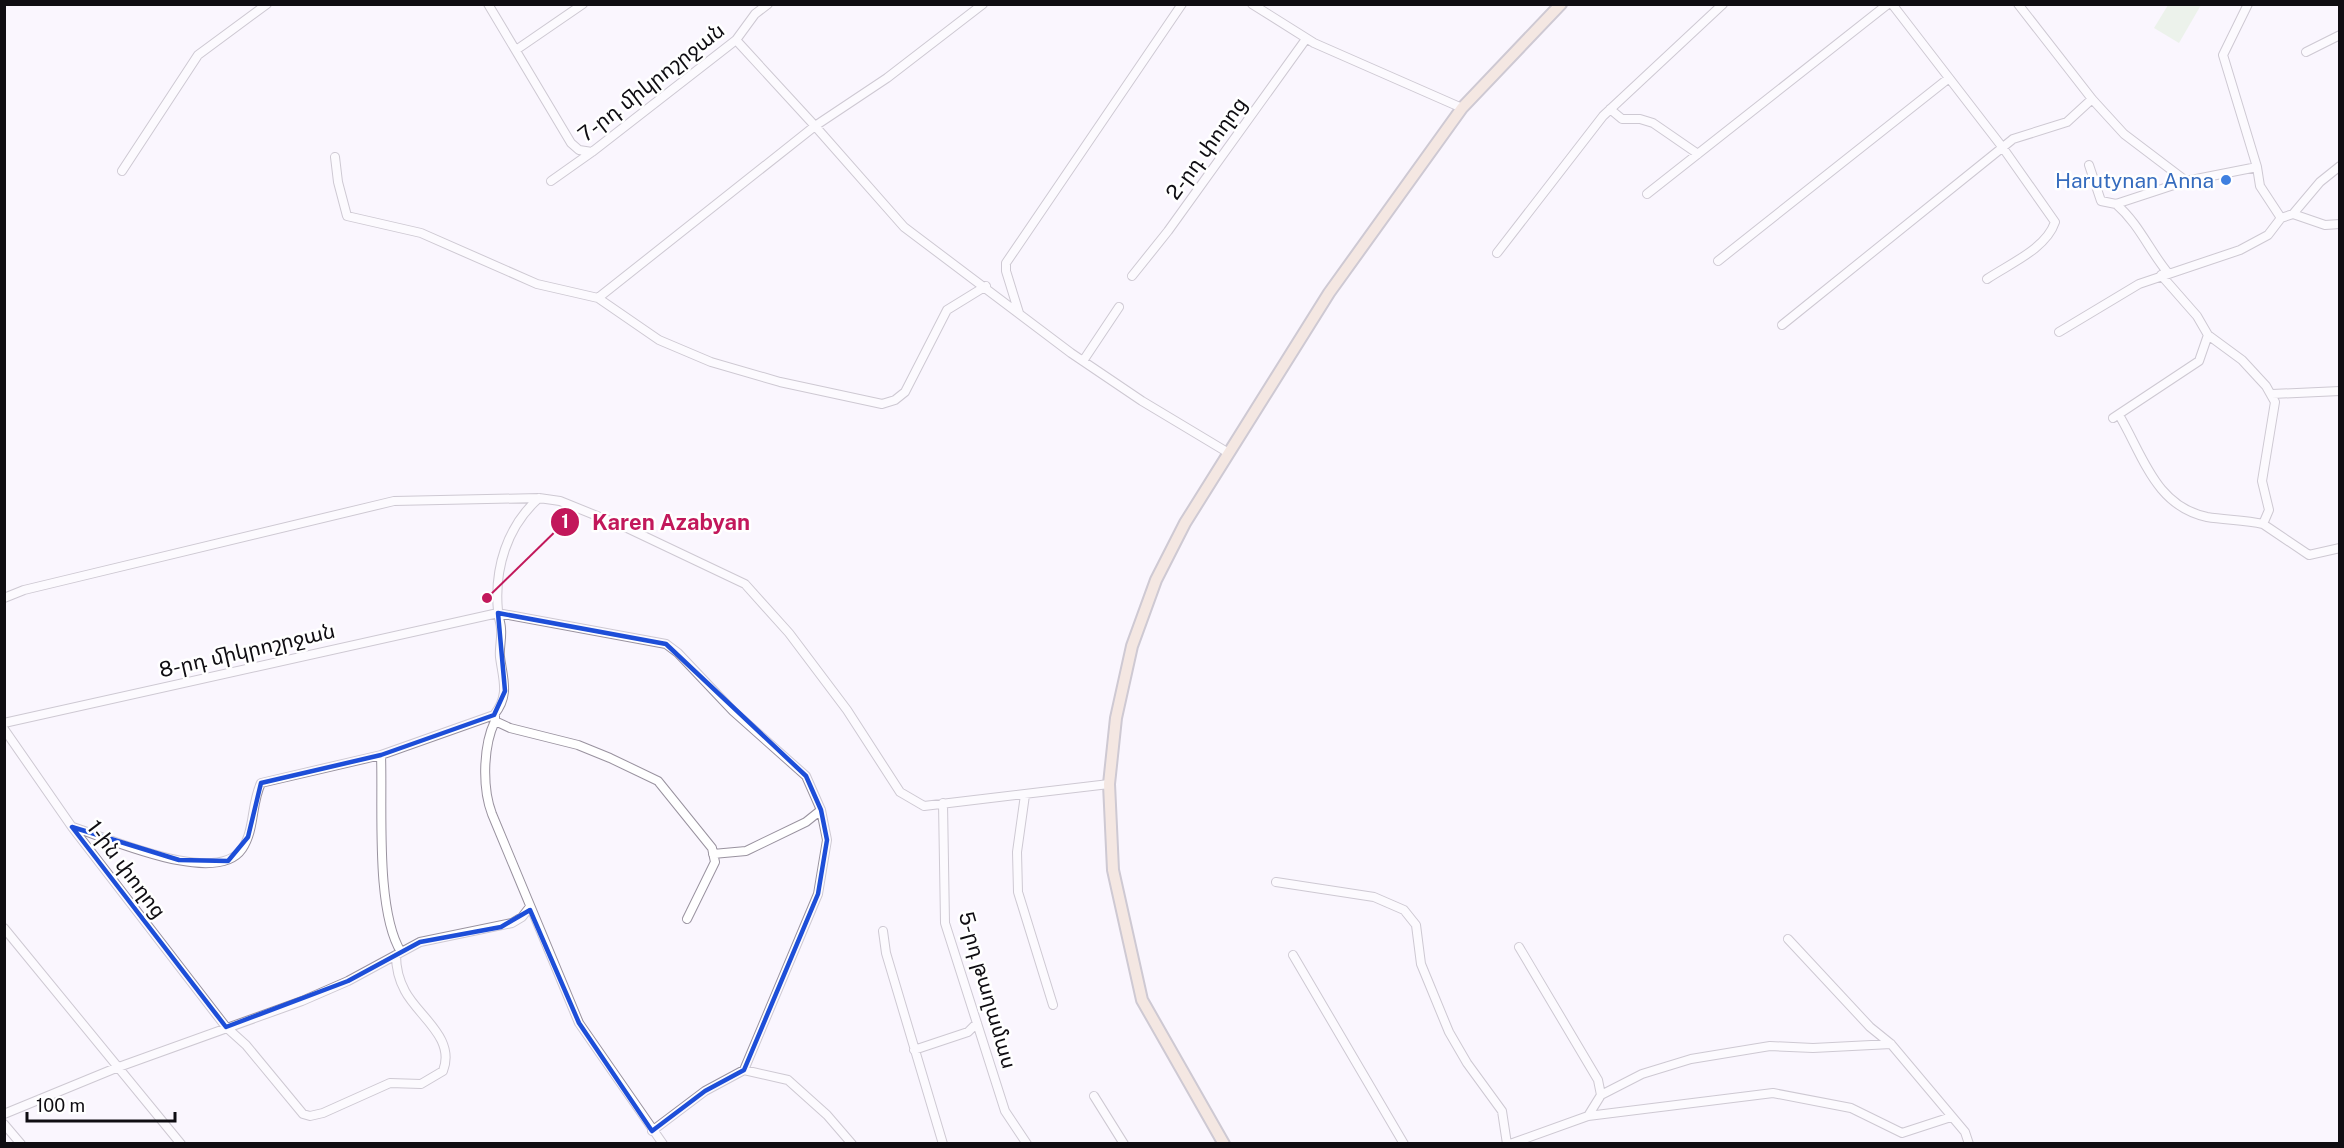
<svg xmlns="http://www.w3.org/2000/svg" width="2344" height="1148" font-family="'Public Sans','Noto Sans Armenian',sans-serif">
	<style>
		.green { fill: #dceed6 }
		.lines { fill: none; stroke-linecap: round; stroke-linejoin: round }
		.minor-casing { stroke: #99929f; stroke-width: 10 }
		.secondary-casing { stroke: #99929f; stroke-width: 14 }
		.minor { stroke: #fff; stroke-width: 8 }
		.secondary { stroke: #eed6c2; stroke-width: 10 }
		.marked { fill: none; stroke: #1d4ed8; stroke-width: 4.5; stroke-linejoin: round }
		.shop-dot { fill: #3f7fe0; stroke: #fff; stroke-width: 2 }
		.labels { text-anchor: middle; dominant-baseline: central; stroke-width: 5; stroke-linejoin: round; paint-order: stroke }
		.street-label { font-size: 21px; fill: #0f0d12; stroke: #fff }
		.shop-label { font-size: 21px; fill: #366cbe; stroke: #fff; text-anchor: end }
		.leader { fill: none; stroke: #c2185b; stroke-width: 2 }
		.callout-dot { fill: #c2185b; stroke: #fff; stroke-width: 2 }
		.mark-label { font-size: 18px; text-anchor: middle; font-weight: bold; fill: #fff }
		.callout-label { font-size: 22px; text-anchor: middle; font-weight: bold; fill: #c2185b; stroke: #fff; stroke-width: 5; stroke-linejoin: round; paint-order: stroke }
	</style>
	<rect width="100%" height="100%" fill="#faf6fe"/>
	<path class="green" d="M2168,5H2201L2179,43L2154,28Z"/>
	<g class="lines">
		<defs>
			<path id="minor" d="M488,4L571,143L579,150L592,152
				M1252,4L1314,43L1462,108
				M1892,4L2003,148L2055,222C2046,249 2009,264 1987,279
				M2018,4L2092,99L2124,134L2186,181L2257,167
				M2248,4L2223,55L2257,167L2260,186L2281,218
				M736,40L815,126L904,227L1071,353L1142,401L1227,452
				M516,50L583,4
				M2306,52L2340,35
				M1610,109L1622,119H1640L1653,123L1698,154
				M335,157L338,182L347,216L421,233L537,284L598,298L659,340L711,362L780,382L882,404L895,400L905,392L947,310L986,286
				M2089,165L2101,201L2116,204L2186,181
				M122,171L198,55L267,4
				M551,181L592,152L736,40L755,14L768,4
				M1647,194L1888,4
				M2116,204C2139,224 2149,250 2168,273
				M2293,214L2320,182L2340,166
				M1497,253L1603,116L1723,4
				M1718,261L1949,78
				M1132,276L1168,231L1306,39
				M598,298L815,126L887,78L983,4
				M1019,313L1006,271V263L1182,4
				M1782,325L2013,139L2067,122L2092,99
				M2059,332L2139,284L2240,250L2268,235L2281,218L2293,214L2325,225L2340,224
				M1083,361L1119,307
				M2272,394L2340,391
				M2119,415C2143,455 2155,506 2207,517C2225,520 2245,520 2263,524L2269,510L2262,481L2275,402L2266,386L2242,360L2208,335L2197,316L2161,275
				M2113,418L2199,361L2208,335
				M2263,524L2309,555L2340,548
				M4,598L24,590L394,501L539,498L560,501L627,528L745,584L789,633L847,710L900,792L924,806L1109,784
				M495,716V721L510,728L578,745L610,758L658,781L712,848L715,862L687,919
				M495,721C483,746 482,788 492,814L579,1023L663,1144
				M4,723L498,613L666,644L678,653L733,711L806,776L821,810L827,840L818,894L744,1070
				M4,729L72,827L226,1027L246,1045L303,1114L310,1116L323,1113L390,1083L421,1084L443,1071C456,1038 418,1016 405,991C399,980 396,967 396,955
				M381,755C383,805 375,910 401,952
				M1025,795L1017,852L1018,892L1053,1005
				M943,803L945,923L1005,1111L1027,1144
				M73,827C108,838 216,887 242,849C255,830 251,804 261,783L381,755L494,715C510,695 503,680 500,657C499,648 502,639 501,629C501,623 498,617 498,611C494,569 507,526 539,498
				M713,854L746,851L806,822L821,810
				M1276,882L1374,897L1404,910L1416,925L1421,964L1449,1032L1467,1063L1502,1111L1507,1144
				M4,928L181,1144
				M883,931L886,953L943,1144
				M1788,939L1870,1027L1891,1044L1965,1132L1969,1144
				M1519,947L1598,1080L1601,1095L1588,1116
				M1293,955L1404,1144
				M914,1050L968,1032L977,1023
				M1601,1095L1642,1074L1691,1059L1770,1046L1813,1048L1891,1044
				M1094,1096L1124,1144
				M4,1114L116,1068L302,1001L348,981L420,942L512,923L522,917L529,908
				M4,1124L21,1144
				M652,1131L705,1091L744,1070L788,1080L827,1115L852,1144
				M1510,1144L1588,1116L1773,1093L1851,1108L1902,1133L1951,1117"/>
			<path id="secondary" d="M1224,1144L1142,1000L1113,870L1109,784L1116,718L1132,646L1156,580L1185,523L1329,293L1462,108L1561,4"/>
		</defs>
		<use href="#minor" class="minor-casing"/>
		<use href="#secondary" class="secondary-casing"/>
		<use href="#minor" class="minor"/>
		<use href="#secondary" class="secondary"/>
	</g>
	<path d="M0 0H2344V1148H0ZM498,613L666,644L806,776L821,810L827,840L818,894L744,1070L705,1091L652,1131L579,1023L530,910L501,927L420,942L348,981L226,1027L72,827L179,860L228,861L248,837L261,783L381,755L494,715L505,691Z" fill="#faf6fe" fill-opacity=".55" fill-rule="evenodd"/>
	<path class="marked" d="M498,613L666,644L806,776L821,810L827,840L818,894L744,1070L705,1091L652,1131L579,1023L530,910L501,927L420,942L348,981L226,1027L72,827L179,860L228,861L248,837L261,783L381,755L494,715L505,691Z"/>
	<circle class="shop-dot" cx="2226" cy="180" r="6"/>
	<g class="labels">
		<g class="street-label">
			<text transform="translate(651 82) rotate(-38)">7-րդ միկրոշրջան</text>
			<text transform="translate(1206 148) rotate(-54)">2-րդ փողոց</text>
			<text transform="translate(247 650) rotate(-13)">8-րդ միկրոշրջան</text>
			<text transform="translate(127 869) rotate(53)">1-ին փողոց</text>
			<text transform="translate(988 990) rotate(74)">5-րդ թաղամաս</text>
		</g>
		<g class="shop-label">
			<text x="2214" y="180">Harutynan Anna</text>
		</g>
	</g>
	<path class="leader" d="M487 598L565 522"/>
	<g class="callout-dot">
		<circle cx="487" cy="598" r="6"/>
		<circle cx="565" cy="522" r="15"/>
	</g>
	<g class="mark-label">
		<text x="565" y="528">1</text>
	</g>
	<g class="callout-label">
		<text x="671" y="530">Karen Azabyan</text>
	</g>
	<rect width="2344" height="1148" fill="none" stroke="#0f0d12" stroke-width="12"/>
	<path d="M27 1112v9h148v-9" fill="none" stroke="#0f0d12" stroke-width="3"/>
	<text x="36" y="1112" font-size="18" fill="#0f0d12" stroke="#ffffff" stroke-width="4.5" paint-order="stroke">100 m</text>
</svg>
